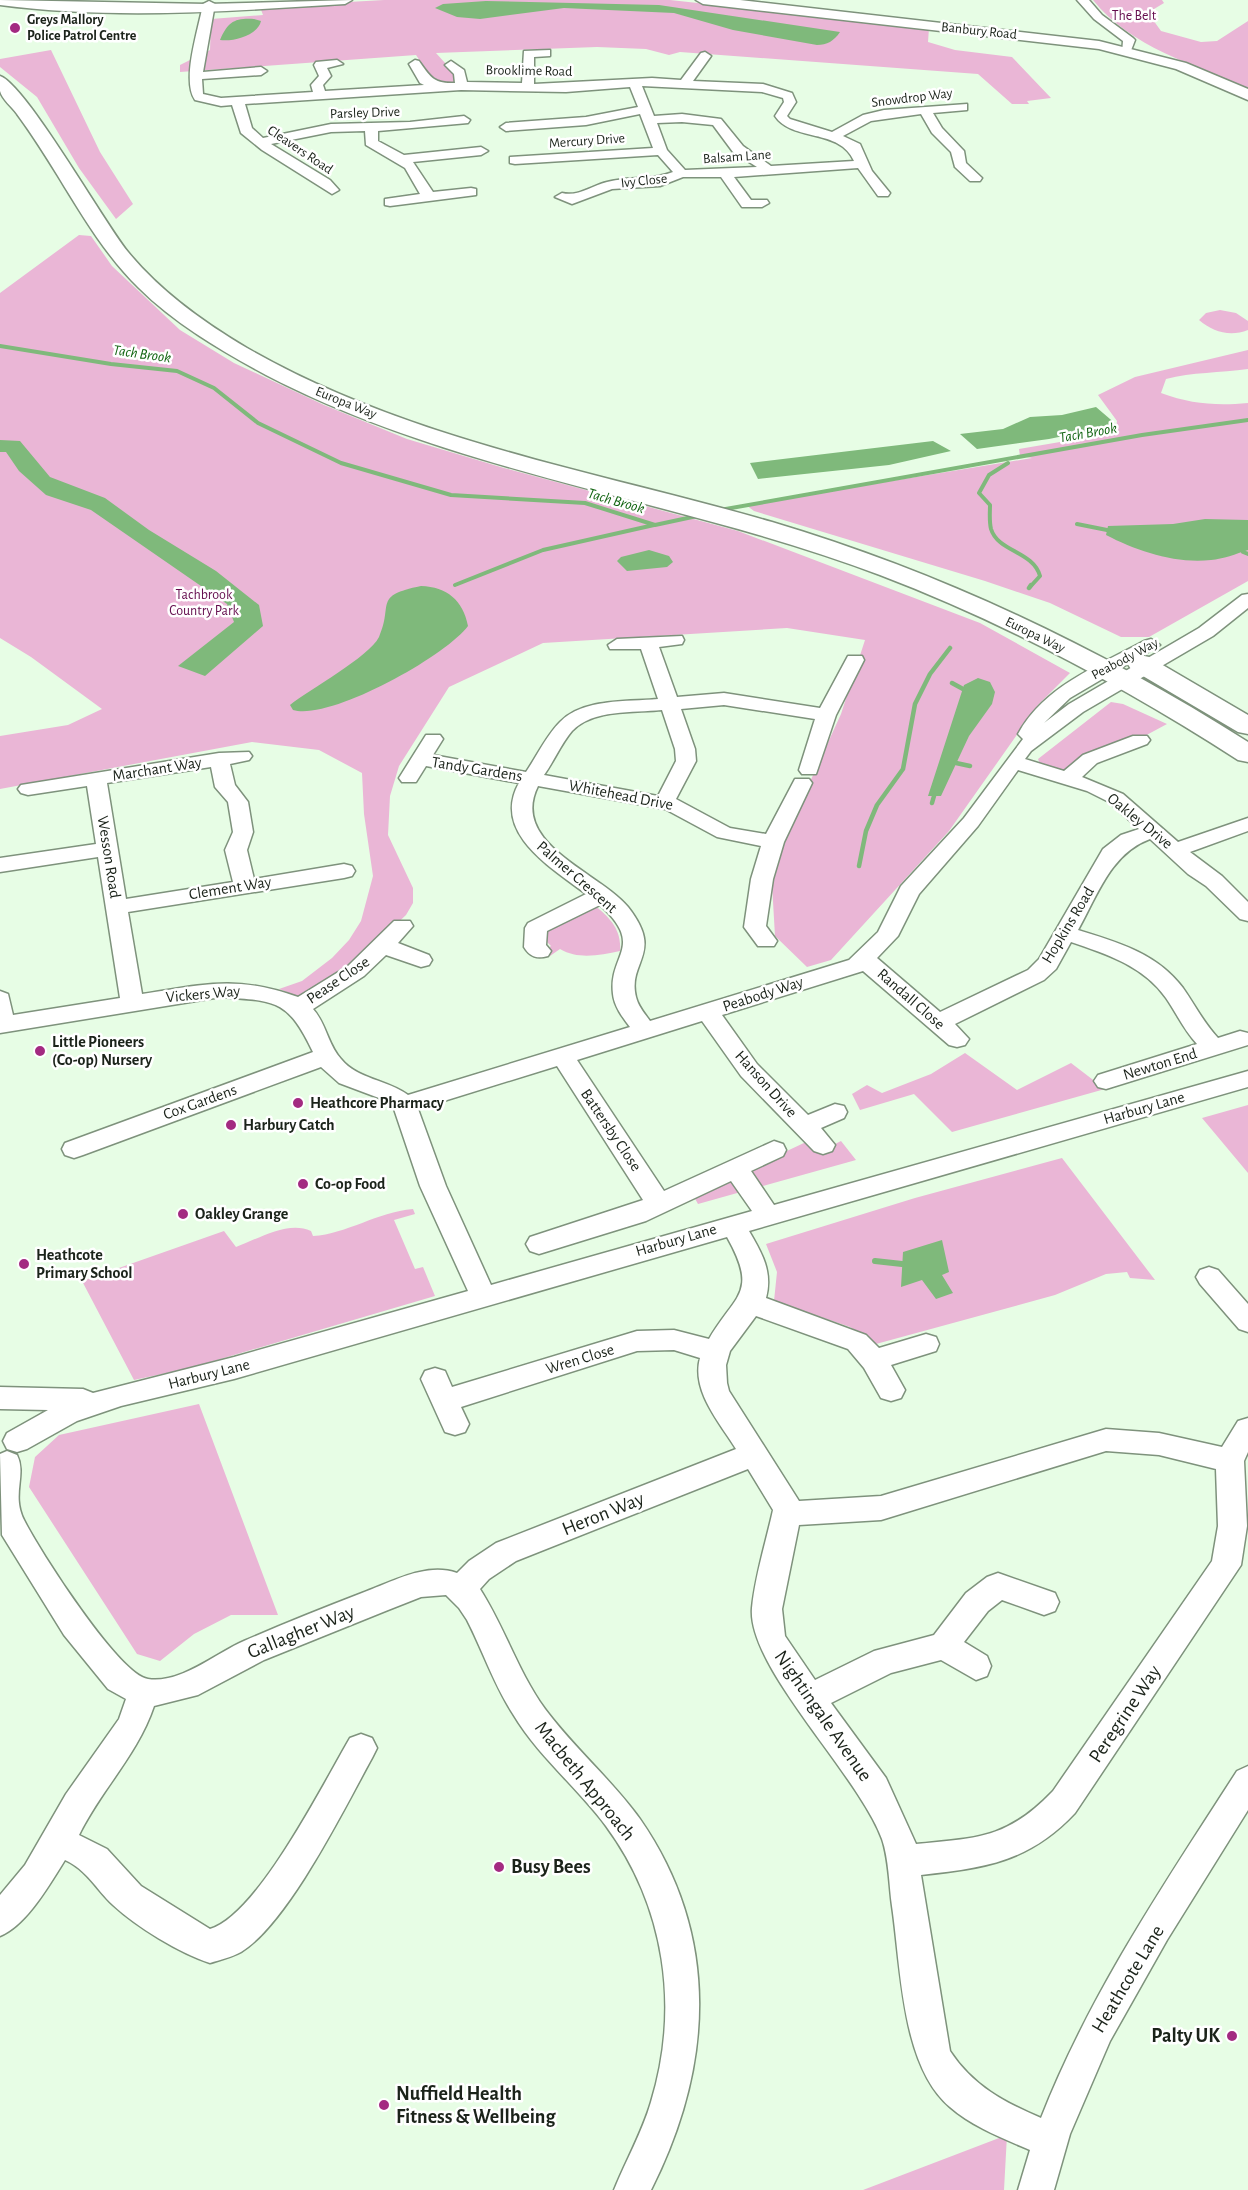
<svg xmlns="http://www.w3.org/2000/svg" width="1248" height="2190" font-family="'Alegreya Sans',sans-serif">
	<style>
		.green { fill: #eab6d6 }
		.water { fill: #7fb97b }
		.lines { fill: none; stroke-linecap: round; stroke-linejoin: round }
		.stream-far2 { stroke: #7fb97b; stroke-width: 4 }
		.stream-far1 { stroke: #7fb97b; stroke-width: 4.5 }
		.stream { stroke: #7fb97b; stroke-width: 6 }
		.minor-casing { stroke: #7e927c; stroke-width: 3 }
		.major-casing { stroke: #7e927c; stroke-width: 3 }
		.highway-casing { stroke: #7e927c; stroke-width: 3 }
		.minor { fill: #fff; fill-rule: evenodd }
		.major { fill: #fff; fill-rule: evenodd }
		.highway { fill: #fff; fill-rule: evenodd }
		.poi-dot { fill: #a32a81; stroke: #fff; stroke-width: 2 }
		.labels { text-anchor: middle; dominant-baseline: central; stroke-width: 5; stroke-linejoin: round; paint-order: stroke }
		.far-park-label { font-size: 14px; fill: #640c4d; stroke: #fff }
		.far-poi-label { font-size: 14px; font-weight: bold; fill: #1b231a; stroke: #fff; text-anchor: start }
		.far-street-label { font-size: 14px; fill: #1b231a; stroke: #fff }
		.far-water-label { font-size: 15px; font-style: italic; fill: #116411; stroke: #fff }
		.street-label { font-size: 16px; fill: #1b231a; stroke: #fff }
		.poi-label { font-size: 16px; font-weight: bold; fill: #1b231a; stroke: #fff; text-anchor: start }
		.near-street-label { font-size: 20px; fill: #1b231a; stroke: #fff }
		.near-poi-label { font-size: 20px; font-weight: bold; fill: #1b231a; stroke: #fff; text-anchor: start }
	</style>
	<rect width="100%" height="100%" fill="#e7fde5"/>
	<path class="green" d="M384,0H670L929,28L928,42L955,50L1012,57L1051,98L1027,101L1029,104H1012L978,74L680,52L669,55L646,49L597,47L436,53L455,74V82C433,84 427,71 416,55L180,72V65L210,50L211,19L263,15L260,7Z
		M1093,0H1162L1164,3L1154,9L1151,17L1161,31L1201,42L1217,41L1248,21V88C1195,65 1130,47 1093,0Z
		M51,50L100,152L133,204L116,219L79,168L37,97L0,67V59Z
		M79,235L91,236L112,266L180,330L234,363L324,405L407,439L504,468L738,531L980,623L1070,673L1038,705L949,831L831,960L807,967L775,936L771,867L841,714L865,640L787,628L543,643L449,687L399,766L390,796L388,835L413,888V903L406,915L347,971L310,993L297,996L279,989L302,981L332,958L349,940L361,921L373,876L364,814L362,773L319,750L252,742L0,789V736L68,725L102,709L31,657L0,638V293Z
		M1220,310L1236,313L1248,321V330C1230,337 1213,332 1199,320L1206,313Z
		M1248,350V369C1220,373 1192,372 1166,379L1161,393C1191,404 1216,406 1248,403V581L1149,637H1121L1050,603L985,581L754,511L746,505L1032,458L1020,456L1019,449L1095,436L1116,427L1117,421L1098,395L1135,377Z
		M1111,702L1123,704L1167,724L1089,766L1075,777L1040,764L1038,759Z
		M593,904C609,917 622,929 620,951C600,955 579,960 560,949L550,956L543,952L551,946L543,938L544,929Z
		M965,1053L1017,1090L1071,1063L1105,1089L952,1132L914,1094L860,1110L852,1094L867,1085L882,1093L931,1074Z
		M1248,1105V1173L1202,1118Z
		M841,1141L856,1160L698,1204L693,1195L806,1142L819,1152Z
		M1062,1158L1155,1280L1130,1278L1127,1272L1106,1274L1055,1295L876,1344L850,1327L774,1301L777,1272L766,1244L915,1198Z
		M413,1209L415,1214L394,1220L415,1269L423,1267L435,1296L190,1368L134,1380L82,1281L224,1231L236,1247C258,1239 288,1220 311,1231L313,1236C347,1234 377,1212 413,1209Z
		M199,1404L278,1615H231L194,1634L160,1661L137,1654L29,1487L35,1457L59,1435Z
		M1007,2135L1004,2190H863Z"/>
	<path class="water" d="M486,1L659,5L840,32C834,41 827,45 817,45L733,30L674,13L564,8L480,19L457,17L435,8L443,4Z
		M254,19L261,21C258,35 234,42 220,40C228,22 234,18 254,19Z
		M1096,407L1117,425L1049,439L977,449L960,434L1003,429L1030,417L1062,415Z
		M0,440L20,441L50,477L105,498L149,530L216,571L259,605L263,626L205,676L178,666L234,622L227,604L91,510L46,495L19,471L6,452H0Z
		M933,441L951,451L889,465L758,479L750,463Z
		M1205,519L1248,520V550C1236,554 1223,559 1211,560C1175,564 1137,551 1106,535L1108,526L1173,524Z
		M649,550L669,556L673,562L667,567L627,571L617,561L621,557Z
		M421,586C447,587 463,600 468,626C446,656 330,721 293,710L290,705C310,689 369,657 379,637C394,604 372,596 421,586Z
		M978,678L990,682L995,692L992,704L969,736L941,796H928L964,685Z
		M942,1240L949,1272L942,1275L953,1293L936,1299L922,1280L901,1287L903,1252Z"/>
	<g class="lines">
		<path class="stream-far2" d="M0,346L111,364L177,371L214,388L258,423L341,463L451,495L585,503L655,525L697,516
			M1008,463L989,475L979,493L990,505C990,512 989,521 991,529C998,552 1033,551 1040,576L1030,587
			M720,510L1142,435L1248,420
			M1077,524L1107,530
			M1243,552L1248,554
			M455,585L543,550L654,525"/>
		<path class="stream-far1" d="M1029,588L1031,585
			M952,683L963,689
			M956,763L970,766
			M932,803L934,796
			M859,866L866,831L877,805L903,769L915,704L930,674L950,648"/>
		<path class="stream" d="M875,1261L902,1264"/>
		<defs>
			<path id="minor" d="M1077,0H1089L1102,15L1133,38L1135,40L1130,53H1122L1123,41L1094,19Z
				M209,1L215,4L203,72L261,67L267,71L261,75L202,79L203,94L221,98L313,92L311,85L319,76L314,65L316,62L337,60L343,64L327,68L331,76L323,85L325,91L424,85L420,83L409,64L415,60L419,61C430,77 434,84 455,83L454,74L445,65L451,61L464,70L467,82L522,83L524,51L550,50V56L534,57V84L652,78L681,80L701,53L705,52L711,56L693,81L763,84L792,93L796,102L787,116L790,119L832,132L863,115L884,110L967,104V110L933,113L942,128L964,151L966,163L982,178L980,181H970L955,167L951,152L932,133L921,114L871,121L843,136L860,144L872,171L890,193L888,196H878L858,168L734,177L751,200H767L769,203L762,207H742L721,177H683L660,186L612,189L572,204L555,197L562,193C578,197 591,186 607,182C629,176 651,181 673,172L658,155L515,164L510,163V157L653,148L640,114L586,125L506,131L500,127L506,123L586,117L638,107L630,87L566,92L461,90L245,104L252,128L263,138L331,124L410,122L464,116L470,120L468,123L378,131V141L404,155L481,147L488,151L481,155L413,162L433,192L471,188L476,189V195L390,206L385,205V199L420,194L405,168L366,145L365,131L331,132L271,144L330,180L339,190L332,194L262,150L241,133L232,105L221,106L195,100C181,80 199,28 203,4ZM642,86L762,92L783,98L784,102L775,116C792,142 840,128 854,161L771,166L743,146L721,119L682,114L654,116ZM682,122L713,125L733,152L757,167L685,170L667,150L657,123Z
				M1248,594V608L1213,636L1083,712L1031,751L1025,759L1064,771L1083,755L1133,736H1147L1150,740L1147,744L1097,763L1082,777L1123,794L1178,842L1248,818V831L1190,852L1222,876L1248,902V921L1240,919L1206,886L1188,874L1150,839C1111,853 1097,896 1078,930C1117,942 1157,953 1183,988C1195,1005 1203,1022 1218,1038L1240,1031L1248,1033V1045L1106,1089L1098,1087L1094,1081L1098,1075L1197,1044C1184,1030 1177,1014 1166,998C1144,966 1106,954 1071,942L1056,969L1044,980L955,1024L969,1039L965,1045L957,1047L949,1045L863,971L722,1015L757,1064L808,1115L835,1104L844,1106L847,1112L844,1118L821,1128L835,1145L832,1151L823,1154L814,1151L741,1076L702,1021L577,1060L664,1191L774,1141L783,1144L786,1150L783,1156L751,1171L774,1205L1248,1071V1087L749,1231C762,1253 773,1272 766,1298L866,1335L879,1348L926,1334L936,1337L939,1344L936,1351L891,1365L905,1390L901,1398L891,1401L881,1398L864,1368L848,1349L756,1316L730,1351L726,1365L727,1383L729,1391L799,1501L881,1496L1106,1429L1159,1433L1222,1447L1238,1421L1248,1418V1452L1244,1461L1247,1526L1241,1565L1075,1813C1029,1862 985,1868 921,1875L950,2051C973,2086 1004,2102 1041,2118C1090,1993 1165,1883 1237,1771L1248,1766V1810L1167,1940L1110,2041L1070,2134L1054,2190H1018L1030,2150C1002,2138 973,2127 950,2107C901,2066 901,1966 892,1906C889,1885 889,1859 882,1839C858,1774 747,1667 752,1608C755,1576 766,1542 773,1510L748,1469L516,1561L489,1579L480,1589C505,1628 518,1672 545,1709C574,1748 612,1780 640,1819C721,1936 713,2067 651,2190H614C626,2160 642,2133 651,2102C680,2007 665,1906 606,1826C577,1787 538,1756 513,1714C494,1685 483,1651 467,1620L459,1608L446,1595L421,1597L388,1610L264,1660L198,1695L154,1706C138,1754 101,1790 79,1835L107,1849L141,1886L210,1929C258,1915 324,1782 350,1738L361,1734L372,1738L377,1748L372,1758C344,1809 288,1923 241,1952C232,1957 220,1960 210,1963C179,1953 137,1927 113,1905C96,1889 87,1870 65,1860C50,1884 26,1926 0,1936V1895L25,1865L66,1794L119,1719L126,1699L108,1689L64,1635L2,1535L0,1454L7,1451L17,1455C27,1475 11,1494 24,1520C39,1550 119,1675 148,1679C181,1684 216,1653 244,1641C283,1624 323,1608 362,1593C392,1582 426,1562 457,1573L469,1561L496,1543L736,1449C720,1423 691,1391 700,1358L674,1350L637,1351L461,1407L469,1424L465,1432L455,1435L445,1432L421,1379L425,1371L435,1368L445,1371L452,1387L637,1331L674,1330L709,1339C735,1294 759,1294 727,1237L234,1379L121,1406L77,1421L27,1449L17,1452L7,1449L3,1441L7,1433L48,1410L0,1409V1387L83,1389L93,1393L234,1357L468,1291L420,1186L394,1109L379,1098L339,1083L321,1067L83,1155L74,1158L65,1155L62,1149L65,1143L313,1052C288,1000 277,1001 221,997L0,1033V991L8,994L13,1015L120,998L98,857L0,872V858L96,844L87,786L28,795L21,793L18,789L21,785L219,753L249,752L252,756L249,760L230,764L235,785L248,802L253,832L247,850L254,879L344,864L352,866L355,871L352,876L344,878L128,912L142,994C206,984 235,975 298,997L348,966L394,921H410L413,926L398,943L429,955L432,960L429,965L421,967L386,955L364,976L313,1009C326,1023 328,1045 341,1059C357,1079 388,1080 408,1095L630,1027C623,1018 614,1006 613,994C608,954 646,947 600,905L547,931L546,945L551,951L548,956C537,959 530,957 524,947L525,928L528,923L586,894C552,868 491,833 519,783L426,766L416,782H402L399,778L426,735H440L443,739L433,755L526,772C537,756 546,736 560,722C583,698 627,702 658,699L641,649H610L608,645L617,639L682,636L684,640L682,644L659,647L677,697L724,693L820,708L848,656H862L864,660L836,715L816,774H802L799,770L815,719L724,705L681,709L695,749L696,761L676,799L730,828L766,834L795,779H809L812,783L784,842L773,879L766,926L777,941L774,946H758L744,927L751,879L761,846L717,837L665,809L538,786C509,844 599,872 628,907C665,954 627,961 636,997C638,1006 645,1014 650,1021L849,960L878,932L901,886L964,818L1023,739L1018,734C1044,686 1098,666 1144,641L1151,639L1160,645L1070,698L1044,723L1069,704L1199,628L1242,595ZM662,710L675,749L676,761L658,796L544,775C554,761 561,744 572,731C593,709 633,713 662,710ZM211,767L215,787L228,802L233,832L225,850L233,882L126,899L107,783ZM1018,770L1087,791L1109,802L1139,829L1121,835L1103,849L1039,959L1028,970L940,1012L877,958L898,936L919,894L978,826ZM557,1066L643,1200L530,1237L526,1244L530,1251L539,1254L646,1221L731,1181L752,1211L491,1285L446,1186L418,1109ZM1106,1451L1159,1455L1216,1469L1218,1526L1212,1561L1053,1791C1007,1839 978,1838 916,1844L886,1778L831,1703L891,1673L941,1660L976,1680L987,1676L991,1666L987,1656L964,1642L988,1611L1002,1600L1044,1615L1055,1611L1059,1602L1055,1593L998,1573L987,1577L966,1593L934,1635L874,1651L815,1680L785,1636L782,1609L799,1525L881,1520Z
				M1209,1267L1218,1270L1248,1304V1332L1239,1329L1200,1284L1196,1277L1200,1270Z"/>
			<path id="major" d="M0,0L207,4L352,0L345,4C231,11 114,20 0,5Z
				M696,0H740L1099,41L1186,63L1248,89V100L1176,69L1099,49L703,4Z"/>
			<path id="highway" d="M0,76C26,85 103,221 128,252C160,291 203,322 247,348C408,441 596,471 772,522C940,572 1100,648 1248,742V762L1238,760C1125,687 1006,623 880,575C679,499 458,475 266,375C222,351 175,324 139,288C106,256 82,215 58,176C45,155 32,134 17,114C12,107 2,99 0,91C0,86 0,81 0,76Z
				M1140,655L1149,657L1248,715V734L1238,732L1131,669L1127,663L1131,657Z"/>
		</defs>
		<use href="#minor" class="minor-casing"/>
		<use href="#major" class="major-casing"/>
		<use href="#highway" class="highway-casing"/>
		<use href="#minor" class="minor"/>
		<use href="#major" class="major"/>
		<use href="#highway" class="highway"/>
	</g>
	<g class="poi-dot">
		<circle cx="15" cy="28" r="6"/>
		<circle cx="40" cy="1051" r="6"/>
		<circle cx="298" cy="1103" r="6"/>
		<circle cx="231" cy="1125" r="6"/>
		<circle cx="303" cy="1184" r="6"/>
		<circle cx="183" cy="1214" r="6"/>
		<circle cx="24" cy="1264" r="6"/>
		<circle cx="499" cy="1867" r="6"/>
		<circle cx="1232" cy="2036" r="6"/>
		<circle cx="384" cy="2105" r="6"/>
	</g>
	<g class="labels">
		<g class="far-park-label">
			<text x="1134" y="16">The Belt</text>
			<text x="204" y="595">Tachbrook<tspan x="204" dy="16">Country Park</tspan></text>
		</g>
		<g class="far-poi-label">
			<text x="27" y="20">Greys Mallory<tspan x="27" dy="16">Police Patrol Centre</tspan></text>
		</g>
		<g class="far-street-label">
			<text transform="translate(979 31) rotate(6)">Banbury Road</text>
			<text transform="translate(529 71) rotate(1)">Brooklime Road</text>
			<text transform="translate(912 98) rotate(-7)">Snowdrop Way</text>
			<text transform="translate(365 113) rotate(-2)">Parsley Drive</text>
			<text transform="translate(587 141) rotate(-4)">Mercury Drive</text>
			<text transform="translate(300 150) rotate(34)">Cleavers Road</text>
			<text transform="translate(737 157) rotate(-4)">Balsam Lane</text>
			<text transform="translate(644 181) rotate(-6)">Ivy Close</text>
			<text transform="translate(346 403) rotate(22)">Europa Way</text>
			<text transform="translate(1035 635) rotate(26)">Europa Way</text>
			<text transform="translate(1125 659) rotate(-28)">Peabody Way</text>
		</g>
		<g class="far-water-label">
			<text transform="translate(142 354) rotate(8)">Tach Brook</text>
			<text transform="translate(1088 433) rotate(-10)">Tach Brook</text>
			<text transform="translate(616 501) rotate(16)">Tach Brook</text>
		</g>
		<g class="street-label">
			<text transform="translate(157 769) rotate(-9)">Marchant Way</text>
			<text transform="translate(477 769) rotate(9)">Tandy Gardens</text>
			<text transform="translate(621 795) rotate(11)">Whitehead Drive</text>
			<text transform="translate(1140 821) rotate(39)">Oakley Drive</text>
			<text transform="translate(109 857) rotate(81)">Wesson Road</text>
			<text transform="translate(577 877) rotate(41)">Palmer Crescent</text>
			<text transform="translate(230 888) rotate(-9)">Clement Way</text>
			<text transform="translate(1068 925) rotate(-59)">Hopkins Road</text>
			<text transform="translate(338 980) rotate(-34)">Pease Close</text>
			<text transform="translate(203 994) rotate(-5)">Vickers Way</text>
			<text transform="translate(763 994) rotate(-18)">Peabody Way</text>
			<text transform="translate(911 999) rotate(41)">Randall Close</text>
			<text transform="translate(1160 1064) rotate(-17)">Newton End</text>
			<text transform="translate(766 1084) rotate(48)">Hanson Drive</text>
			<text transform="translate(200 1102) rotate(-20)">Cox Gardens</text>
			<text transform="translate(1144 1108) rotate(-16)">Harbury Lane</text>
			<text transform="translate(611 1130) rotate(56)">Battersby Close</text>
			<text transform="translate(676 1240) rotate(-16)">Harbury Lane</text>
			<text transform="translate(580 1359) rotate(-17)">Wren Close</text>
			<text transform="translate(209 1374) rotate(-14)">Harbury Lane</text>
		</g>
		<g class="poi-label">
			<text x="52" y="1042">Little Pioneers<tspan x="52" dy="18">(Co-op) Nursery</tspan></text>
			<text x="310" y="1103">Heathcore Pharmacy</text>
			<text x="243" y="1125">Harbury Catch</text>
			<text x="315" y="1184">Co-op Food</text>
			<text x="195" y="1214">Oakley Grange</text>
			<text x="36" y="1255">Heathcote<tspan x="36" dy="18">Primary School</tspan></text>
		</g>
		<g class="near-street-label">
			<text transform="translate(603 1514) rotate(-22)">Heron Way</text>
			<text transform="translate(301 1632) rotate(-22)">Gallagher Way</text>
			<text transform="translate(1125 1714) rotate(-56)">Peregrine Way</text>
			<text transform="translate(823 1716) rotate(55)">Nightingale Avenue</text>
			<text transform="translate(585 1781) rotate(51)">Macbeth Approach</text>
			<text transform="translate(1128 1979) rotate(-59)">Heathcote Lane</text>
		</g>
		<g class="near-poi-label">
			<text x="511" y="1867">Busy Bees</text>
			<text x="1220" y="2036" text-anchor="end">Palty UK</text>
			<text x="396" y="2094">Nuffield Health<tspan x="396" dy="23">Fitness &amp; Wellbeing</tspan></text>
		</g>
	</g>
</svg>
